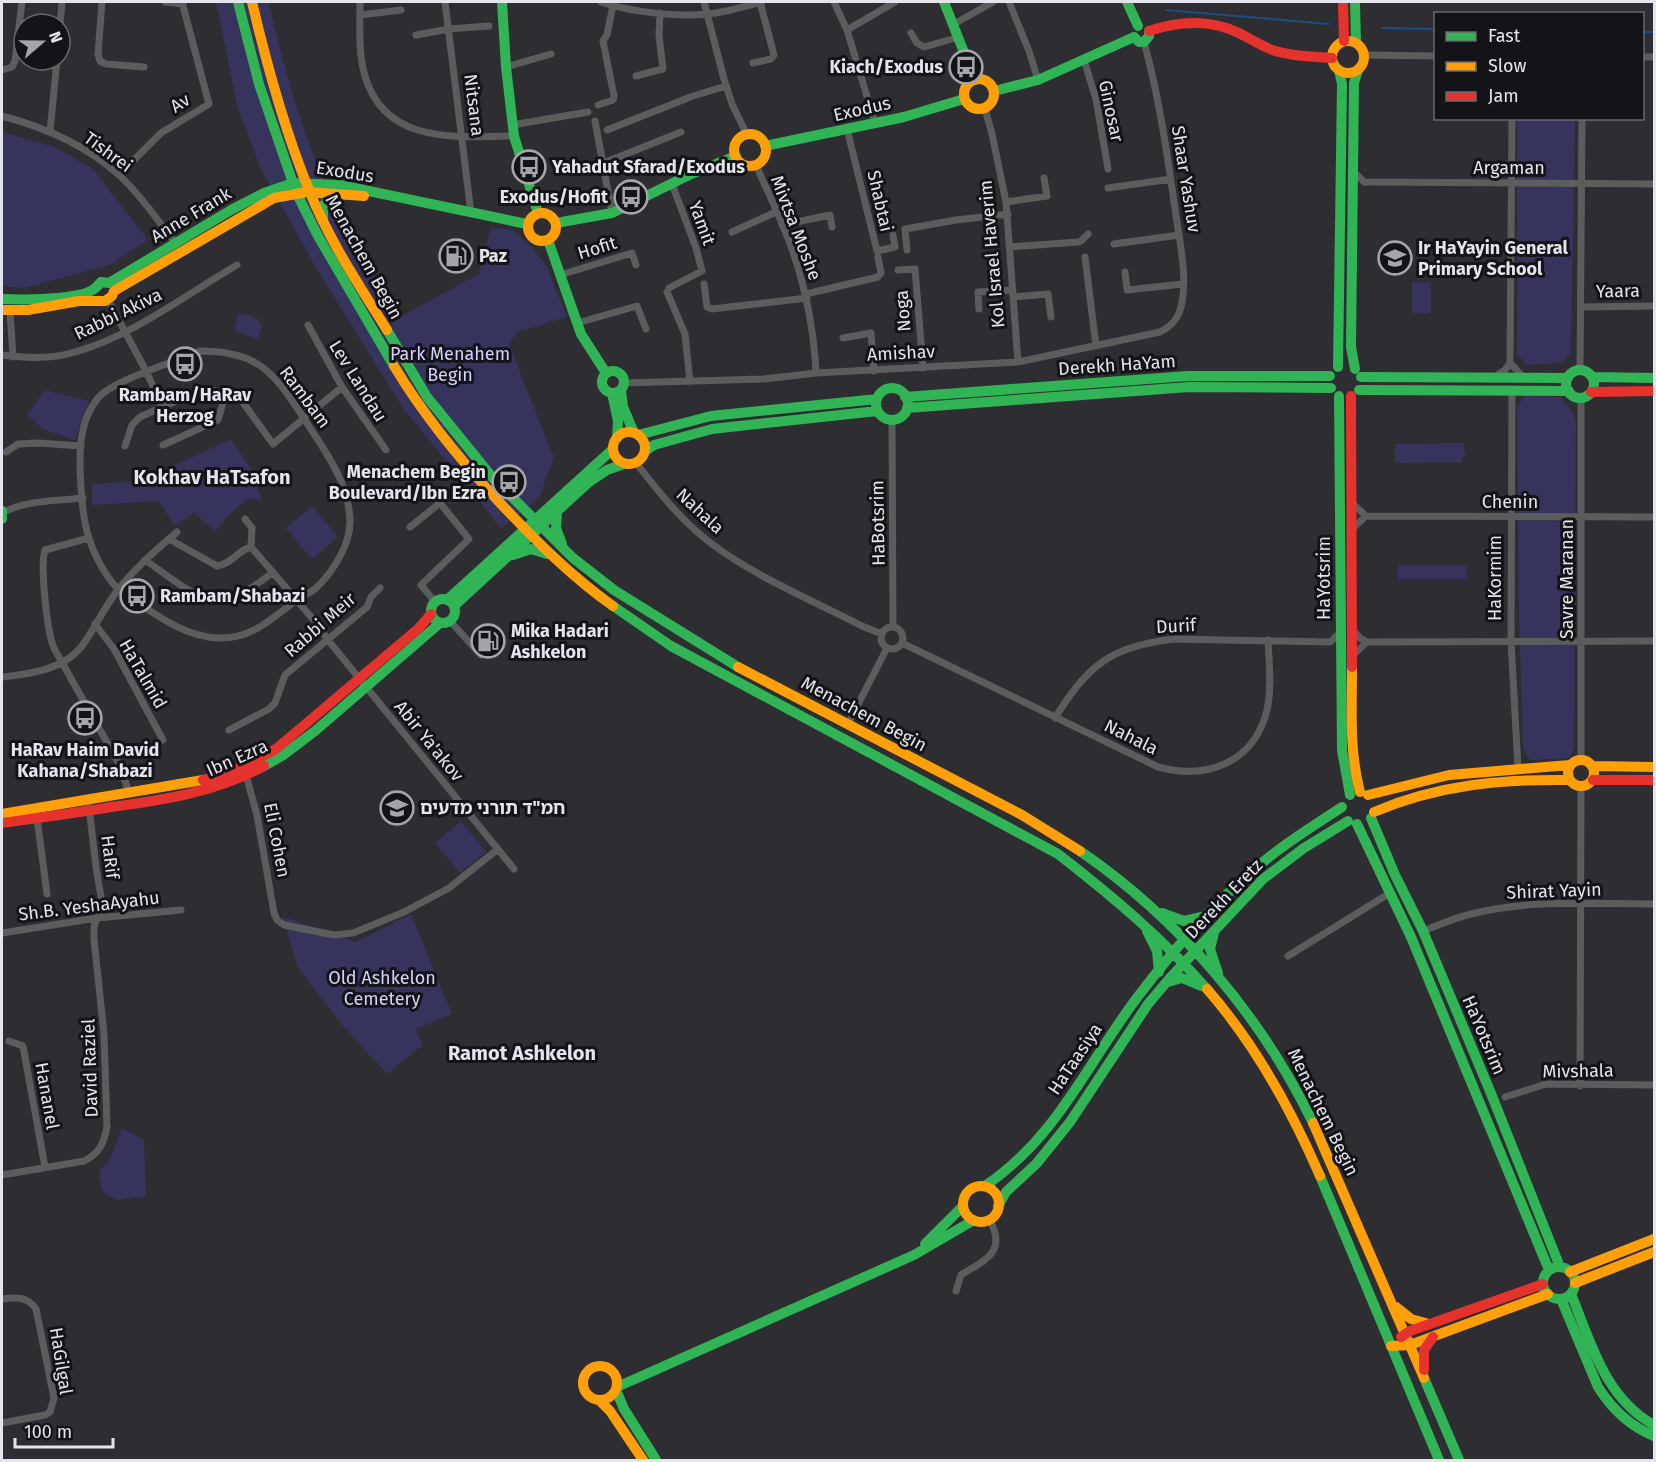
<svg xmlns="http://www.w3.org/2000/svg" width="1656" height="1462" font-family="'Fira Sans','Noto Sans Hebrew',sans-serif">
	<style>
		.green { fill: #36345c }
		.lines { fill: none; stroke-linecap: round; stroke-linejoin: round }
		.stream { stroke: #1b4d83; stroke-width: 2 }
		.street { stroke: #5b5d5d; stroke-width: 7 }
		.fast { stroke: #30b455; stroke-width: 10 }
		.slow { stroke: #ff9f0a; stroke-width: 10 }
		.jam { stroke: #e5322d; stroke-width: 10 }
		.labels { text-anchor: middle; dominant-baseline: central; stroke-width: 6; stroke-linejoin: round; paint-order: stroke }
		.poi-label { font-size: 18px; font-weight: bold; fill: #e4e5ec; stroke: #131318; text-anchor: start }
		.street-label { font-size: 18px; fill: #e4e5ec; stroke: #131318 }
		.park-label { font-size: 18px; fill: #d2d3fd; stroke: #131318 }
		.neighbourhood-label { font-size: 20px; font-weight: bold; fill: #e4e5ec; stroke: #131318 }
	</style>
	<rect width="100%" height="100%" fill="#2d2d32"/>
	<path class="green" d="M216,2H269C284,71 307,151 340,214C358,249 379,283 398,318L479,274L491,228L512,229L532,247L547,267L567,317L517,332L509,344L554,458L539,498L501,528L403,408L318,271L261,169L237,106Z
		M1517,119H1575L1571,353L1562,363L1527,365L1517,355Z
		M2,132L55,147L93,169L148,240L110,265L24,288L2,286Z
		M1412,282L1431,283V313H1412Z
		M244,314C252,315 258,318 262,325L258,339L234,331L238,315Z
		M45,390L89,401L75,440L44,430L27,415Z
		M1524,396L1561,397L1573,413L1576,424L1574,747L1569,758L1530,760L1523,749L1519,618L1517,407Z
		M231,439L252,471L267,469L268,482H256L262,500L247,499L227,517L216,531L194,513L175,526L159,501L92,505V484L141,481Z
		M1464,443L1465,457H1462V462L1395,463V444Z
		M312,506L338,537L312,559L286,528Z
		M1398,565H1467V579H1398Z
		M461,821L486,852L460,873L435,843Z
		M411,914L452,1014L416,1029L423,1045L387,1074L343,1026L298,968L282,916L356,942Z
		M122,1128L144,1140L146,1196L117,1200L102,1192L99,1170L110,1159Z"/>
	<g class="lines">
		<path class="stream" d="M1166,10L1329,24
			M1382,28L1436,29
			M1642,32H1654"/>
		<path class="street" d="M102,2L98,54L100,61L106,64L144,67
			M165,2L183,4
			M360,2C360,25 358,53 365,76C385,145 457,137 514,136
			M445,2L471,213
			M601,2C630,12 677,17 707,14C725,13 745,6 762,2
			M704,2L724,79L732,104L747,135
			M834,2L847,30L875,123
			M1009,2L1029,51L1038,80
			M360,15L401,10
			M60,24L62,2
			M954,24L993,2
			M847,30L895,2
			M911,33L917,43L924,47L959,37
			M416,35L449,29L489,26
			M1364,55L1436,56
			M1642,57H1654
			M1084,60L1096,99L1108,169
			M753,63L771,59L774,55L760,2
			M506,67L551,54
			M2,70L12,67L15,61L22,2
			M636,76L663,69L659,36L660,13
			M598,105L613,100L614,96L603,41L607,35L613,5
			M985,109L992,134L1006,202L1018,362
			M2,116C44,127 87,146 119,175C141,195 157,220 175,242
			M595,121L612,213
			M512,125L588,112
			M847,129L877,251L895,247L893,235
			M607,130L693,96L726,86
			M50,131L57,60
			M756,165C769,195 784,224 794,255C807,294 814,332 816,373
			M596,166L681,132
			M1353,171L1364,182L1654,184
			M119,175L161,133L209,104L182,2
			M1108,188L1171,179
			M1006,202L1047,196L1044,178
			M782,225L830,215L832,227
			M732,232L776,212
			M1114,244L1179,235
			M1010,247L1078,242L1081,241L1088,234
			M907,250L905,229L956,220L1008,214
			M1085,257L1096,346
			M898,270L915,269L923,368
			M1125,272L1127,290L1183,284
			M560,275L632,253L636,265
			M704,284L707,307L712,309L807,298
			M669,288L702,271L696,248L672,184
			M667,292L685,334L690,382
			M806,294L878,277L881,273L878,257
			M1014,297L1048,294L1051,317
			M108,300L147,373L162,406
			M1581,307L1654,306
			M979,309L978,292L1013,290
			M10,311L13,357
			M577,323L637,306L646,329
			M308,325L342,387L386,450
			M843,338L871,333L874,371
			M200,351C256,351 272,370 301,414C322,447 348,479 350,519C351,543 334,571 317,587C311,593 302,596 294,602C270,620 251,639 219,638C188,637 162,619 137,602C131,598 124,594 118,589C106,577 94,555 89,538C81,515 77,454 83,430C85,419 91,407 98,398C113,380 176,362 200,351Z
			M2,355C24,358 53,359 75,352C131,337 187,294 237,265
			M1510,363L1524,378
			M1580,370L1582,118
			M1496,376L1505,370L1510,363L1512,118
			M624,383L764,379L816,373L1018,362L1160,332C1168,328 1175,323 1179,313C1190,285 1179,238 1175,209C1167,153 1159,96 1144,42
			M1512,389L1511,641L1518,768
			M892,420L893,627
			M163,445L218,420L226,392
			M125,446L132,425L140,417L187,396L211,390L239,397L273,444L342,387
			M6,452L18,444L39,443L81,446
			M636,463C659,492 682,522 712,544C754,576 814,601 862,626L882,634
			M1351,502L1366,516L1654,517
			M2,513C26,500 56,501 83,498
			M245,519L252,528L251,547
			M410,527L440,503L469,539L421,585L435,602
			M1351,530L1366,516
			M89,538L45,550C40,565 47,636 55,650L118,762L129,792
			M169,539L217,566C232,564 238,550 251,547L318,625L328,640L514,869
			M145,560C198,597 214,619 272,573
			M450,621L481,655
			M95,624L114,649L163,740
			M881 638a11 11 0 1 1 22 0a11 11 0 1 1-22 0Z
			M1353,630L1360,638L1367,642L1654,641
			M902,643L1158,767C1207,780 1254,763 1267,710C1272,687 1269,663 1268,640
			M1352,656L1367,642
			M2,677C30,674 63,670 82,646C95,628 104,608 117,591C134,569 156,550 177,532
			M1055,718C1088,665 1111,646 1174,639L1330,642L1341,632
			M848,724L887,648
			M229,730L269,709L275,703L285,675L367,607L371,597L380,588
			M1581,760V397
			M246,775L257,815L274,913L277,920L284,925L334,935L353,933L404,912L449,888L498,849
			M37,818L47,894
			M1423,931C1439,925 1454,918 1471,914C1530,899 1593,904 1654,904
			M2,933L97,918L181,910
			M1288,956L1390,893
			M9,1041L23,1046L45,1167
			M1580,1086L1581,787
			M1505,1097L1546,1084L1654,1085
			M2,1175L84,1161C99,1154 104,1143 107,1127L104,1034L94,939V927L102,903L96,867L89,807
			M956,1291L961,1275C985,1260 1008,1252 989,1219
			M2,1299C16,1297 27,1296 36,1309L54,1398L50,1412L45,1415L2,1423"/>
		<path class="fast" d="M238,2L259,84L296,192L318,236L394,366
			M502,2L506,67L514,136L538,213
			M944,2L975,80
			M1127,2L1138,26
			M1355,2L1356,43
			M1134,37L1139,42H1144L1149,36V31
			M994,91L1038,80L1134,37
			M765,146L904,117L964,99
			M323,220V206L332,193
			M556,223L612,213L691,174L736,156
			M548,240L581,334L606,373
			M2,299C22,300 79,300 94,289C97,287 99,284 101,282L109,283L231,210L264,193L293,183L340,185L527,224
			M387,330L427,397L492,477L573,558L614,590L738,667
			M1338,367L1342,84L1339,70
			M1355,369L1351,347L1354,83L1358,70
			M1566 384a14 14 0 1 1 28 0a14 14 0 1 1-28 0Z
			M602 382a11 11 0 1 1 22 0a11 11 0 1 1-22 0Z
			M1361,377L1568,378
			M1593,377L1654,378
			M876 404a16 16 0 1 1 32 0a16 16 0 1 1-32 0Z
			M621,390L623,407L634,433
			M1359,390L1569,391
			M612,393L618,421L617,438
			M1339,396L1342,750L1350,795
			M905,397L1188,376H1330
			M907,408L1189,387L1331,388
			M638,435L711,416L877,399
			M645,451L654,445L712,429L877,411
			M2,511V519
			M557,511L556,528L562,544
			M513,555L531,549L547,554
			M431 611a12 12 0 1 1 24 0a12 12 0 1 1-24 0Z
			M447,600L613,449
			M454,606L589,482L607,470L624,464
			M613,606L671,646L1058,854C1112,896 1161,937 1207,989
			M264,766L282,756L315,731L440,623
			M1371,818L1395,875L1423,931L1490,1091L1560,1267
			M1357,824L1411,937L1549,1270
			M1080,851C1178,918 1261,1015 1313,1123
			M1162,913L1184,921L1206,916
			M1147,931L1157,951L1159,972
			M1214,933L1210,949L1218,973
			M1168,982L1182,978L1201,986
			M1320,1176L1439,1460
			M985,1186C1057,1137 1086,1066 1136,999C1173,950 1215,901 1263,862C1288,841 1315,825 1342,807
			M998,1206L1006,1192L1037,1163L1070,1122L1148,1004L1170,978L1263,879L1304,848L1348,821
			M925,1244L963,1206
			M1543 1283a16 16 0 1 1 32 0a16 16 0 1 1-32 0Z
			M1571,1294C1591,1343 1605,1398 1654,1425
			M1561,1299L1598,1387C1612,1409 1629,1426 1654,1436
			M1424,1378L1459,1460
			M617,1387L914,1255L974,1220
			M616,1390L624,1409L656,1460"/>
		<path class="slow" d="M252,2C267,66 284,129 309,190C329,240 359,285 387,330
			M1332 57a16 16 0 1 1 32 0a16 16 0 1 1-32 0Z
			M964 94a15 15 0 1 1 30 0a15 15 0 1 1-30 0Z
			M734 150a16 16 0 1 1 32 0a16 16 0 1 1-32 0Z
			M528 227a14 14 0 1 1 28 0a14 14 0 1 1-28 0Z
			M114,291L274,198L307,192L364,196
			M2,310H28L79,301H105L112,296L114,291
			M394,366C424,416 461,461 501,504C536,541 572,577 613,606
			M613 448a16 16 0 1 1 32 0a16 16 0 1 1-32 0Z
			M738,667L1022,815L1080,851
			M1352,667C1352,709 1349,751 1360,792
			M1568 773a13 13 0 1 1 26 0a13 13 0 1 1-26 0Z
			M1593,766L1654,767
			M1368,795L1449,775L1570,765
			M1374,812C1437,785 1501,779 1569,780
			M2,814L203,780
			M1207,989C1255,1044 1291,1109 1320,1176
			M1313,1123L1424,1378
			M963 1204a18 18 0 1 1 36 0a18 18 0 1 1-36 0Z
			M1570,1272L1654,1239
			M1575,1283L1654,1252
			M1396,1307L1411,1319L1429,1324
			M1391,1346L1410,1345L1548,1294
			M583 1383a17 17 0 1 1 34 0a17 17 0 1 1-34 0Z
			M600,1401L610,1411L643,1460"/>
		<path class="jam" d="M1343,2L1344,41
			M1149,31C1179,21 1210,19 1239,33C1250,39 1260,45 1272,50C1291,56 1312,57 1332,58
			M1591,392L1654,391
			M1351,396L1352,667
			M203,780L243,767L276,749L419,628L431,614
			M1593,780H1654
			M2,823C38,818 75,813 111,807C164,800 216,792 264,766
			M1401,1337L1410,1331L1543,1284
			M1424,1370V1350L1433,1337"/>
	</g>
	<defs>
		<symbol id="bus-ring" viewBox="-11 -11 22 22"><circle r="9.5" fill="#131318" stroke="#a4a5ab" stroke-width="1.5"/><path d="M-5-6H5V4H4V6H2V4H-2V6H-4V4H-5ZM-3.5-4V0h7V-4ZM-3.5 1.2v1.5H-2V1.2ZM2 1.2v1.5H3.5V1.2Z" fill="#a4a5ab"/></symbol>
		<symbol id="fuel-ring" viewBox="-11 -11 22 22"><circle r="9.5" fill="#131318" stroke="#a4a5ab" stroke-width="1.5"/><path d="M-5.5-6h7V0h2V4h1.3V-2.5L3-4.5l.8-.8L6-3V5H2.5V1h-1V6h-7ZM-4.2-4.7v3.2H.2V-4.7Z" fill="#a4a5ab"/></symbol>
		<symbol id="school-ring" viewBox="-11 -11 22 22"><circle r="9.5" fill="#131318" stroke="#a4a5ab" stroke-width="1.5"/><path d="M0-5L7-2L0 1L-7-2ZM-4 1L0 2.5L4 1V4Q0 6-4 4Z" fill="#a4a5ab"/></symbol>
	</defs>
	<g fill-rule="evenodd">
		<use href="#bus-ring" x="947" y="48" width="38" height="38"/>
		<use href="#bus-ring" x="510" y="148" width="38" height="38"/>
		<use href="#bus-ring" x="612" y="178" width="38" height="38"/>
		<use href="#fuel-ring" x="437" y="237" width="38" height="38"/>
		<use href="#school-ring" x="1376" y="239" width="38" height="38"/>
		<use href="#bus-ring" x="166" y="345" width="38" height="38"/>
		<use href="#bus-ring" x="490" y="463" width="38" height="38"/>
		<use href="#bus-ring" x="118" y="577" width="38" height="38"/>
		<use href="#fuel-ring" x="469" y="622" width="38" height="38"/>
		<use href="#bus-ring" x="66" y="699" width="38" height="38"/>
		<use href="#school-ring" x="378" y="789" width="38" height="38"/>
	</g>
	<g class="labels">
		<g class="poi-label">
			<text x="943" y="67" text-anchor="end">Kiach/Exodus</text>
			<text x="552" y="167">Yahadut Sfarad/Exodus</text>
			<text x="608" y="197" text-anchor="end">Exodus/Hofit</text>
			<text x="1418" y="248">Ir HaYayin General<tspan x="1418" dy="21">Primary School</tspan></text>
			<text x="479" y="256">Paz</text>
			<text x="185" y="395" text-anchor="middle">Rambam/HaRav<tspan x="185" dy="21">Herzog</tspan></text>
			<text x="486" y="472" text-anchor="end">Menachem Begin<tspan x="486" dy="21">Boulevard/Ibn Ezra</tspan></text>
			<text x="160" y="596">Rambam/Shabazi</text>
			<text x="511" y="631">Mika Hadari<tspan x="511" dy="21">Ashkelon</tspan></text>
			<text x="85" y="750" text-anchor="middle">HaRav Haim David<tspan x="85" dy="21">Kahana/Shabazi</tspan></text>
			<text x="420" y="808">חמ"ד תורני מדעים</text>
		</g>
		<g class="street-label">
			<text transform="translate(180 103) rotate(-33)">Av</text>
			<text transform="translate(474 105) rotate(83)">Nitsana</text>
			<text transform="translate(862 109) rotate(-13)">Exodus</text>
			<text transform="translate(1111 111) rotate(78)">Ginosar</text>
			<text transform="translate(108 152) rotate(36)">Tishrei</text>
			<text x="1509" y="168">Argaman</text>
			<text transform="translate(345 172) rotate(9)">Exodus</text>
			<text transform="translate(1186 179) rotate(81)">Shaar Yashuv</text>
			<text transform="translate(880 201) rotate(77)">Shabtai</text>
			<text transform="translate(191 215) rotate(-31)">Anne Frank</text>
			<text transform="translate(702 223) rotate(70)">Yamit</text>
			<text transform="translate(796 228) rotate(69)">Mivtsa Moshe</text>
			<text transform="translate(597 248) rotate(-17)">Hofit</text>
			<text transform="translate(992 254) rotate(-95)">Kol Israel Haverim</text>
			<text transform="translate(364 257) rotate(61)">Menachem Begin</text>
			<text transform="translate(1618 291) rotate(-1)">Yaara</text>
			<text transform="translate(903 311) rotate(-94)">Noga</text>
			<text transform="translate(118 314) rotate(-26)">Rabbi Akiva</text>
			<text transform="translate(901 353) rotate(-3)">Amishav</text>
			<text transform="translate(1117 365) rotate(-4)">Derekh HaYam</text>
			<text transform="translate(358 381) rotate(58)">Lev Landau</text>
			<text transform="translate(305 397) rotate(53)">Rambam</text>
			<text x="1510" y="502">Chenin</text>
			<text transform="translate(700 511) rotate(43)">Nahala</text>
			<text transform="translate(878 523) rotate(-91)">HaBotsrim</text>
			<text transform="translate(1324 578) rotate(-90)">HaYotsrim</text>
			<text transform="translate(1495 578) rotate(-90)">HaKormim</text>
			<text transform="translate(1567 579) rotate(-90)">Savre Maranan</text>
			<text transform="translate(320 625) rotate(-41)">Rabbi Meir</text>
			<text transform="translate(1176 626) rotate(-3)">Durif</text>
			<text transform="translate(143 674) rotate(60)">HaTalmid</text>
			<text transform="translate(864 714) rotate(28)">Menachem Begin</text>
			<text transform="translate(1131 737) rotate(26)">Nahala</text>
			<text transform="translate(429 741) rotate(51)">Abir Ya'akov</text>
			<text transform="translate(237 758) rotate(-24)">Ibn Ezra</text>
			<text transform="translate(277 840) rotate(79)">Eli Cohen</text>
			<text transform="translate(110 857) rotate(83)">HaRif</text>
			<text transform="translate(1554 891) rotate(-2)">Shirat Yayin</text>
			<text transform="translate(1224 899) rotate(-46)">Derekh Eretz</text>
			<text transform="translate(89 906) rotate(-7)">Sh.B. YeshaAyahu</text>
			<text transform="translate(1484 1035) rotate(67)">HaYotsrim</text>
			<text transform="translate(1075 1059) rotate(-56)">HaTaasiya</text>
			<text transform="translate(90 1068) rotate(-92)">David Raziel</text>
			<text transform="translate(1578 1071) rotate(-1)">Mivshala</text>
			<text transform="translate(47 1096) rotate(80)">Hananel</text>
			<text transform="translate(1323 1112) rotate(64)">Menachem Begin</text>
			<text transform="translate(61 1361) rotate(81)">HaGilgal</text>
		</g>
		<g class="park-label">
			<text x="450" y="354">Park Menahem<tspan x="450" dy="21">Begin</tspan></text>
			<text x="382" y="978">Old Ashkelon<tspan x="382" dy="21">Cemetery</tspan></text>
		</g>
		<g class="neighbourhood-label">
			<text x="212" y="477">Kokhav HaTsafon</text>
			<text x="522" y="1053">Ramot Ashkelon</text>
		</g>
	</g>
	<rect width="1656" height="1462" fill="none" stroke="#e4e5ec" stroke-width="6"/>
	<rect x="1434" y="12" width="210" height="108" fill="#131318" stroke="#67676d" stroke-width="1.5"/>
	<rect x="1446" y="32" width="30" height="9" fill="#30b455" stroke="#67676d" stroke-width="1.5"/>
	<text x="1488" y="42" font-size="18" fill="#e4e5ec">Fast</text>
	<rect x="1446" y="62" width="30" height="9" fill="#ff9f0a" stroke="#67676d" stroke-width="1.5"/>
	<text x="1488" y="72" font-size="18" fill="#e4e5ec">Slow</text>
	<rect x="1446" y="92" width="30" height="9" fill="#e5322d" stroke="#67676d" stroke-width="1.5"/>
	<text x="1488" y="102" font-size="18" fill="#e4e5ec">Jam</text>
	<g transform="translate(42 42) rotate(70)"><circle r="28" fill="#131318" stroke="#67676d" stroke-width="1.5"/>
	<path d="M0-4.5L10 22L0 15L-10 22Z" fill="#a4a5ab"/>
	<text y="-9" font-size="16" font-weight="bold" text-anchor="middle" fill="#e4e5ec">N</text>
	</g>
	<path d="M15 1438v9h98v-9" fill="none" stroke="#e4e5ec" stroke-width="3"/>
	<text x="24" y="1438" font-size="18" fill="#e4e5ec" stroke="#131318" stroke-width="4.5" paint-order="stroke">100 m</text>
</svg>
